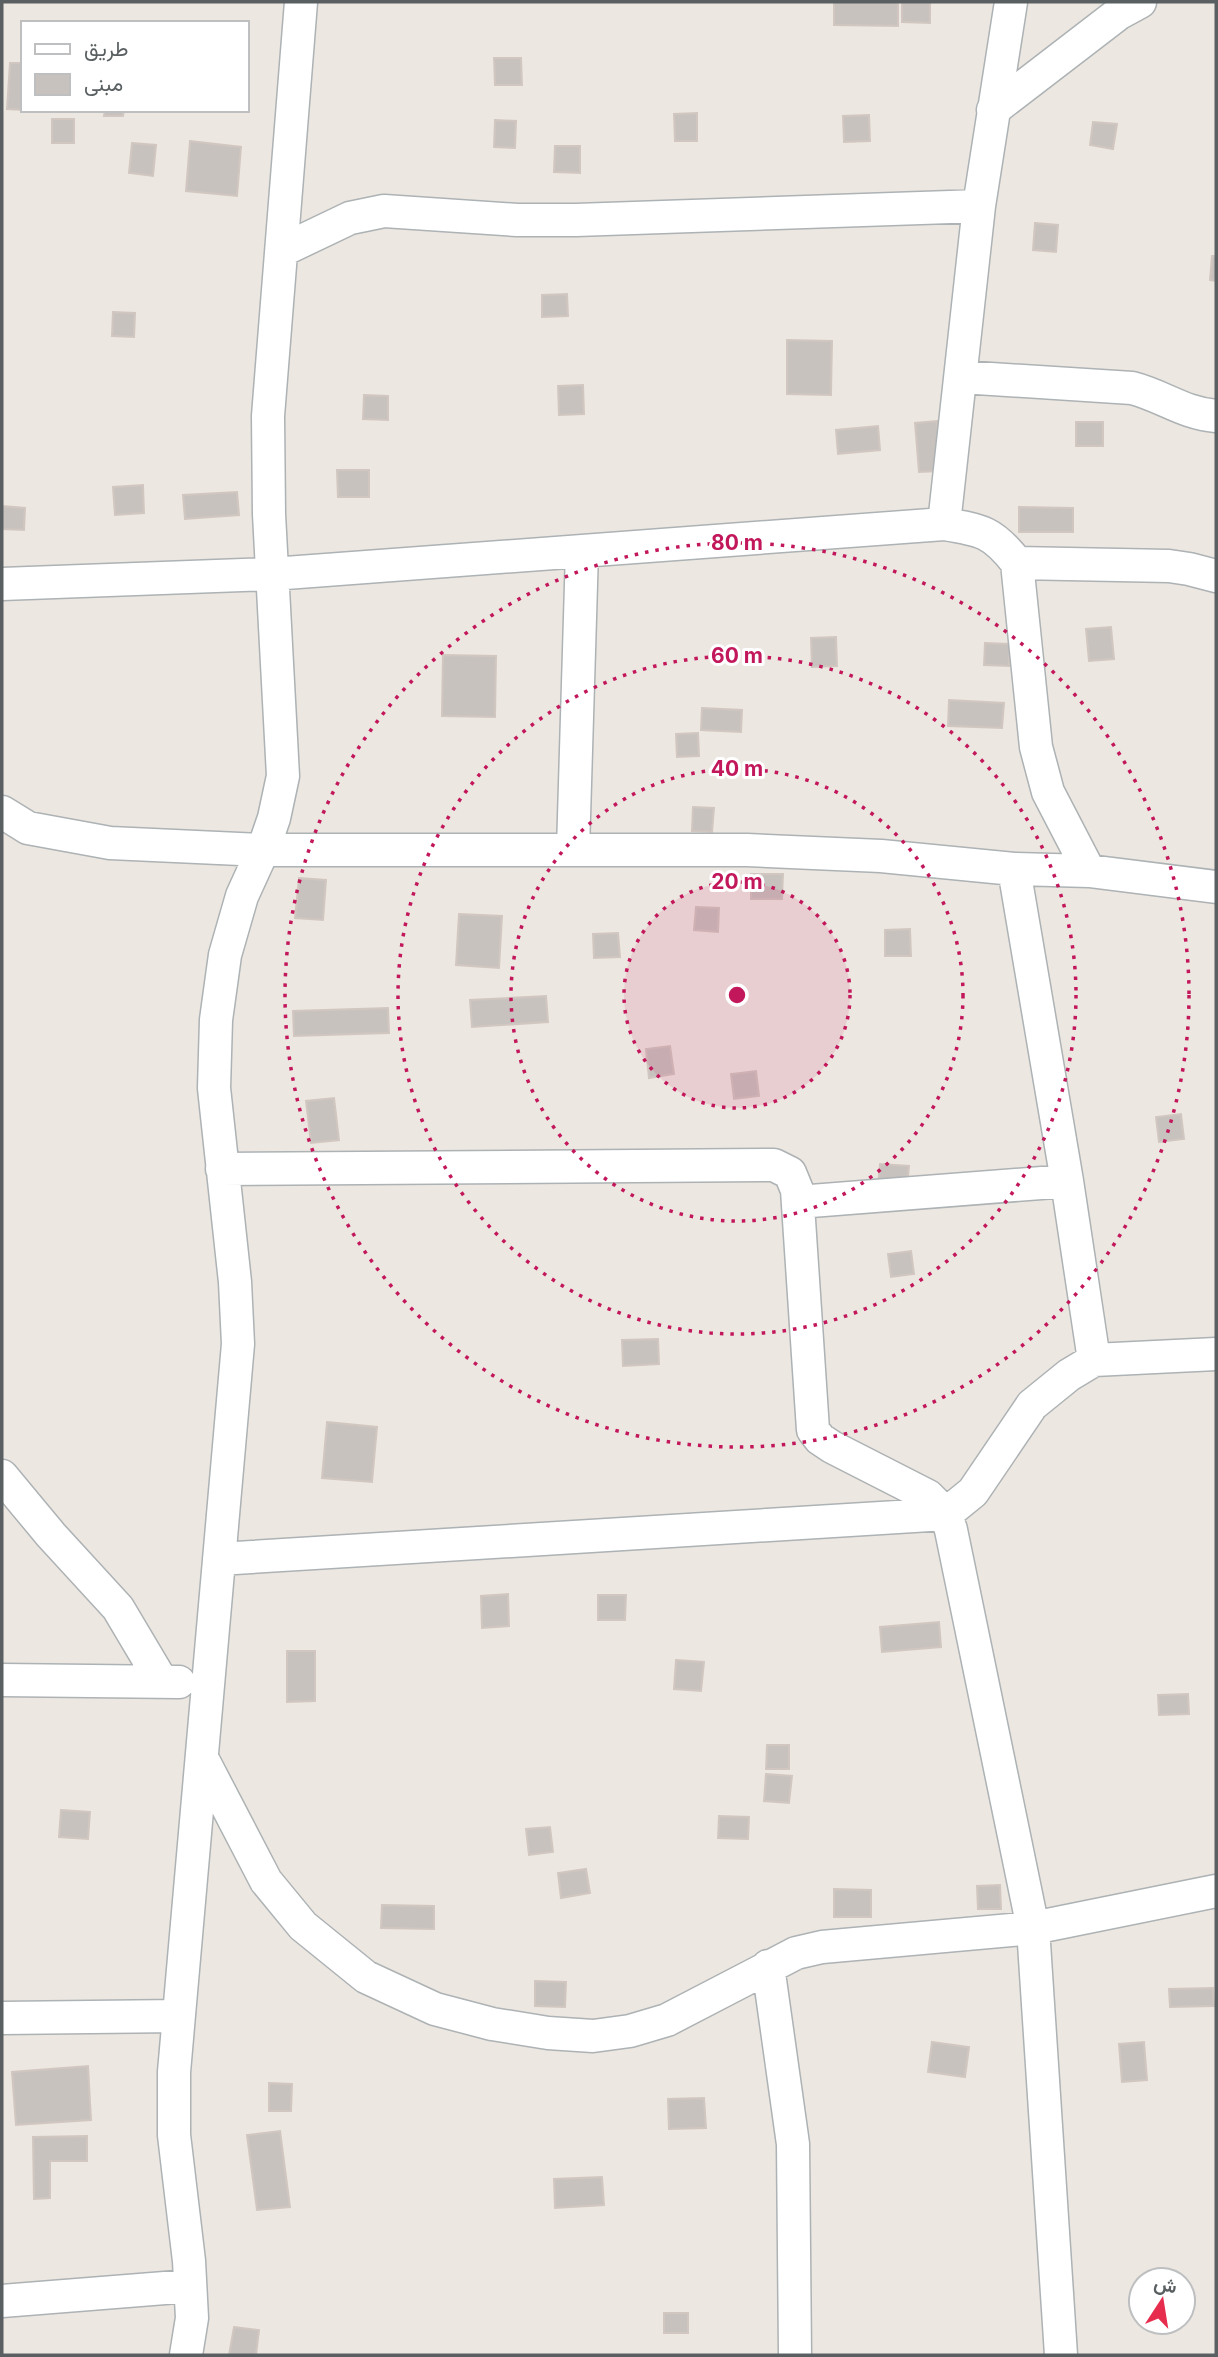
<svg xmlns="http://www.w3.org/2000/svg" width="1218" height="2357" font-family="Inter,Vazirmatn,sans-serif">
	<style>
		.building { fill: #c8c2bf; stroke: #d1c7c0; stroke-width: 2 }
		.lines { fill: none; stroke-linecap: round; stroke-linejoin: round }
		.street-casing { stroke: #adb2b4; stroke-width: 35 }
		.street { stroke: #fff; stroke-width: 32 }
		.ring { fill: none; stroke: #c2185b; stroke-width: 3.5; stroke-dasharray: 3.5 7 }
		.centre { fill: #c2185b; stroke: #fff; stroke-width: 3.5 }
		.ring-label { font-size: 21px; text-anchor: middle; font-weight: bold; fill: #c2185b; stroke: #fff; stroke-width: 6; stroke-linejoin: round; paint-order: stroke }
	</style>
	<rect width="100%" height="100%" fill="#ede7e1"/>
	<path class="building" d="M834,2H898V26L834,25Z
		M902,3H930V23L902,22Z
		M494,58H521L522,85H495Z
		M10,63H23V110L7,109Z
		M105,110H124L123,116H104Z
		M697,113V141H675L674,114Z
		M869,115L870,141L844,142L843,116Z
		M52,119H74V143H52Z
		M495,120L516,121L515,148L494,147Z
		M1093,122L1117,124L1113,149L1090,145Z
		M190,141L241,147L237,196L186,191Z
		M132,143L156,145L153,176L129,173Z
		M555,146H580V173L554,172Z
		M1035,223L1058,225L1056,252L1033,250Z
		M1212,256H1216V281L1210,280Z
		M567,294L568,316L542,317V295Z
		M113,312L135,313L134,337L112,336Z
		M787,340L832,341L831,395L787,394Z
		M583,385L584,414L559,415L558,386Z
		M364,395L388,396V420L363,419Z
		M937,421L940,471L919,472L915,423Z
		M1076,422H1103V446H1076Z
		M878,426L880,450L838,454L836,430Z
		M337,470H369V497H338Z
		M143,485L144,513L115,515L113,487Z
		M237,492L239,515L185,519L183,495Z
		M2,506L25,508L24,530L2,529Z
		M1019,507L1073,508V532H1019Z
		M1111,627L1114,659L1089,661L1086,629Z
		M836,637L837,666L812,667L811,638Z
		M985,643L1010,644L1009,666L984,665Z
		M443,655L496,656L495,717L442,716Z
		M949,700L1004,703L1002,728L948,726Z
		M702,708L742,710L741,732L701,730Z
		M698,733L699,756L677,757L676,734Z
		M693,807L714,808L712,832L692,831Z
		M751,874H783L782,899H751Z
		M299,878L326,880L323,920L295,918Z
		M696,907L719,908L718,932L694,930Z
		M459,914L502,916L499,968L456,965Z
		M910,929L911,956H885V930Z
		M618,933L620,957L594,958L593,934Z
		M546,996L548,1022L472,1027L470,1000Z
		M388,1008L389,1033L294,1036L293,1011Z
		M670,1046L674,1074L649,1078L646,1049Z
		M756,1071L759,1096L734,1099L731,1074Z
		M334,1098L339,1140L311,1143L306,1101Z
		M1181,1114L1184,1139L1159,1142L1156,1117Z
		M880,1164L909,1166L907,1189L878,1186Z
		M911,1251L914,1274L891,1277L888,1254Z
		M658,1339L659,1364L623,1366L622,1340Z
		M327,1422L377,1427L372,1482L322,1478Z
		M508,1594L509,1626L482,1628L481,1596Z
		M598,1595H626L625,1620H598Z
		M939,1622L941,1647L882,1652L880,1627Z
		M287,1651H315V1701L287,1702Z
		M676,1660L704,1662L701,1691L674,1689Z
		M1188,1694L1189,1714L1159,1715L1158,1695Z
		M767,1745H789V1769H766Z
		M766,1774L792,1776L789,1803L764,1801Z
		M61,1810L90,1812L88,1839L59,1837Z
		M719,1816L749,1817L748,1839L718,1838Z
		M550,1827L553,1852L529,1855L526,1829Z
		M586,1869L590,1893L561,1898L558,1873Z
		M1000,1885L1001,1909H978L977,1886Z
		M834,1889L871,1890V1917H834Z
		M382,1905L434,1906V1929L381,1928Z
		M535,1981L566,1982L565,2007L535,2006Z
		M1213,1988L1214,2006L1170,2007L1169,1989Z
		M932,2042L969,2047L965,2077L928,2072Z
		M1144,2042L1147,2080L1122,2082L1119,2044Z
		M88,2066L91,2120L16,2125L12,2072Z
		M269,2083L292,2084L291,2111H269Z
		M704,2098L706,2128L669,2129L668,2099Z
		M280,2131L290,2207L257,2210L247,2135Z
		M87,2136V2161H50V2198L34,2199L33,2137Z
		M602,2177L604,2205L555,2208L554,2179Z
		M664,2313H688V2333H664Z
		M234,2327L259,2330L256,2355H229Z"/>
	<g class="lines">
		<defs>
			<path id="street" d="M993,110L1118,14L1140,2
				M283,250L350,218L384,211L517,220H576L979,206
				M961,377L1132,388C1163,396 1183,413 1216,416
				M944,524L979,206L1011,2
				M1017,563L1169,566L1189,569L1216,576
				M2,584L272,574L944,524C982,530 993,532 1017,563L1036,747L1048,792L1089,871
				M2,812L28,828L110,843L263,850H747L881,856L1014,869L1089,871L1216,887
				M573,850L582,551
				M1014,869L1067,1181L1094,1360
				M222,1169L774,1165L790,1173L797,1190L813,1430L820,1439L832,1447L928,1496L946,1514L951,1530L1033,1928L1061,2355
				M798,1202L1067,1181
				M2,1476L51,1535L118,1608L162,1682
				M219,1559L946,1514L973,1492L1032,1405L1069,1375L1094,1360L1216,1354
				M2,1680L179,1682
				M202,1758L266,1881L303,1926L366,1977L435,2009L492,2024L548,2033L593,2036L630,2031L667,2020L796,1953L822,1947L1033,1928L1216,1891
				M768,1966L793,2144L795,2355
				M2,2018L179,2016
				M2,2301L190,2286
				M186,2355L192,2318L189,2261L174,2135V2072L238,1344L235,1282L214,1088L216,1020L225,955L242,896L263,850L274,818L283,776L269,514L268,416L301,2"/>
		</defs>
		<use href="#street" class="street-casing"/>
		<use href="#street" class="street"/>
	</g>
	<circle cx="737" cy="995" r="113" fill="#c2185b" fill-opacity=".12"/>
	<g class="ring">
		<circle cx="737" cy="995" r="113"/>
		<circle cx="737" cy="995" r="226"/>
		<circle cx="737" cy="995" r="339"/>
		<circle cx="737" cy="995" r="452"/>
	</g>
	<circle cx="737" cy="995" r="10" class="centre"/>
	<g class="ring-label">
		<text x="737" y="550">80 m</text>
		<text x="737" y="663">60 m</text>
		<text x="737" y="776">40 m</text>
		<text x="737" y="889">20 m</text>
	</g>
	<rect width="1218" height="2357" fill="none" stroke="#5a6062" stroke-width="7"/>
	<rect x="21" y="21" width="228" height="91" fill="#ffffff" stroke="#bdbfc0" stroke-width="2"/>
	<rect x="35" y="44" width="35" height="10" fill="#ffffff" stroke="#bdbfc0" stroke-width="2"/>
	<text x="84" y="56" font-size="21" fill="#5a6062">طريق</text>
	<rect x="35" y="74" width="35" height="21" fill="#c8c2bf" stroke="#bdbfc0" stroke-width="2"/>
	<text x="84" y="91" font-size="21" fill="#5a6062">مبنى</text>
	<g transform="translate(1162 2301) rotate(12)"><circle r="33" fill="#ffffff" stroke="#bdbfc0" stroke-width="2"/>
	<path d="M0-5L12 26L0 18L-12 26Z" fill="#e72d4d"/>
	<text y="-10" font-size="19" font-weight="bold" text-anchor="middle" fill="#5a6062">ش</text>
	</g>
</svg>
